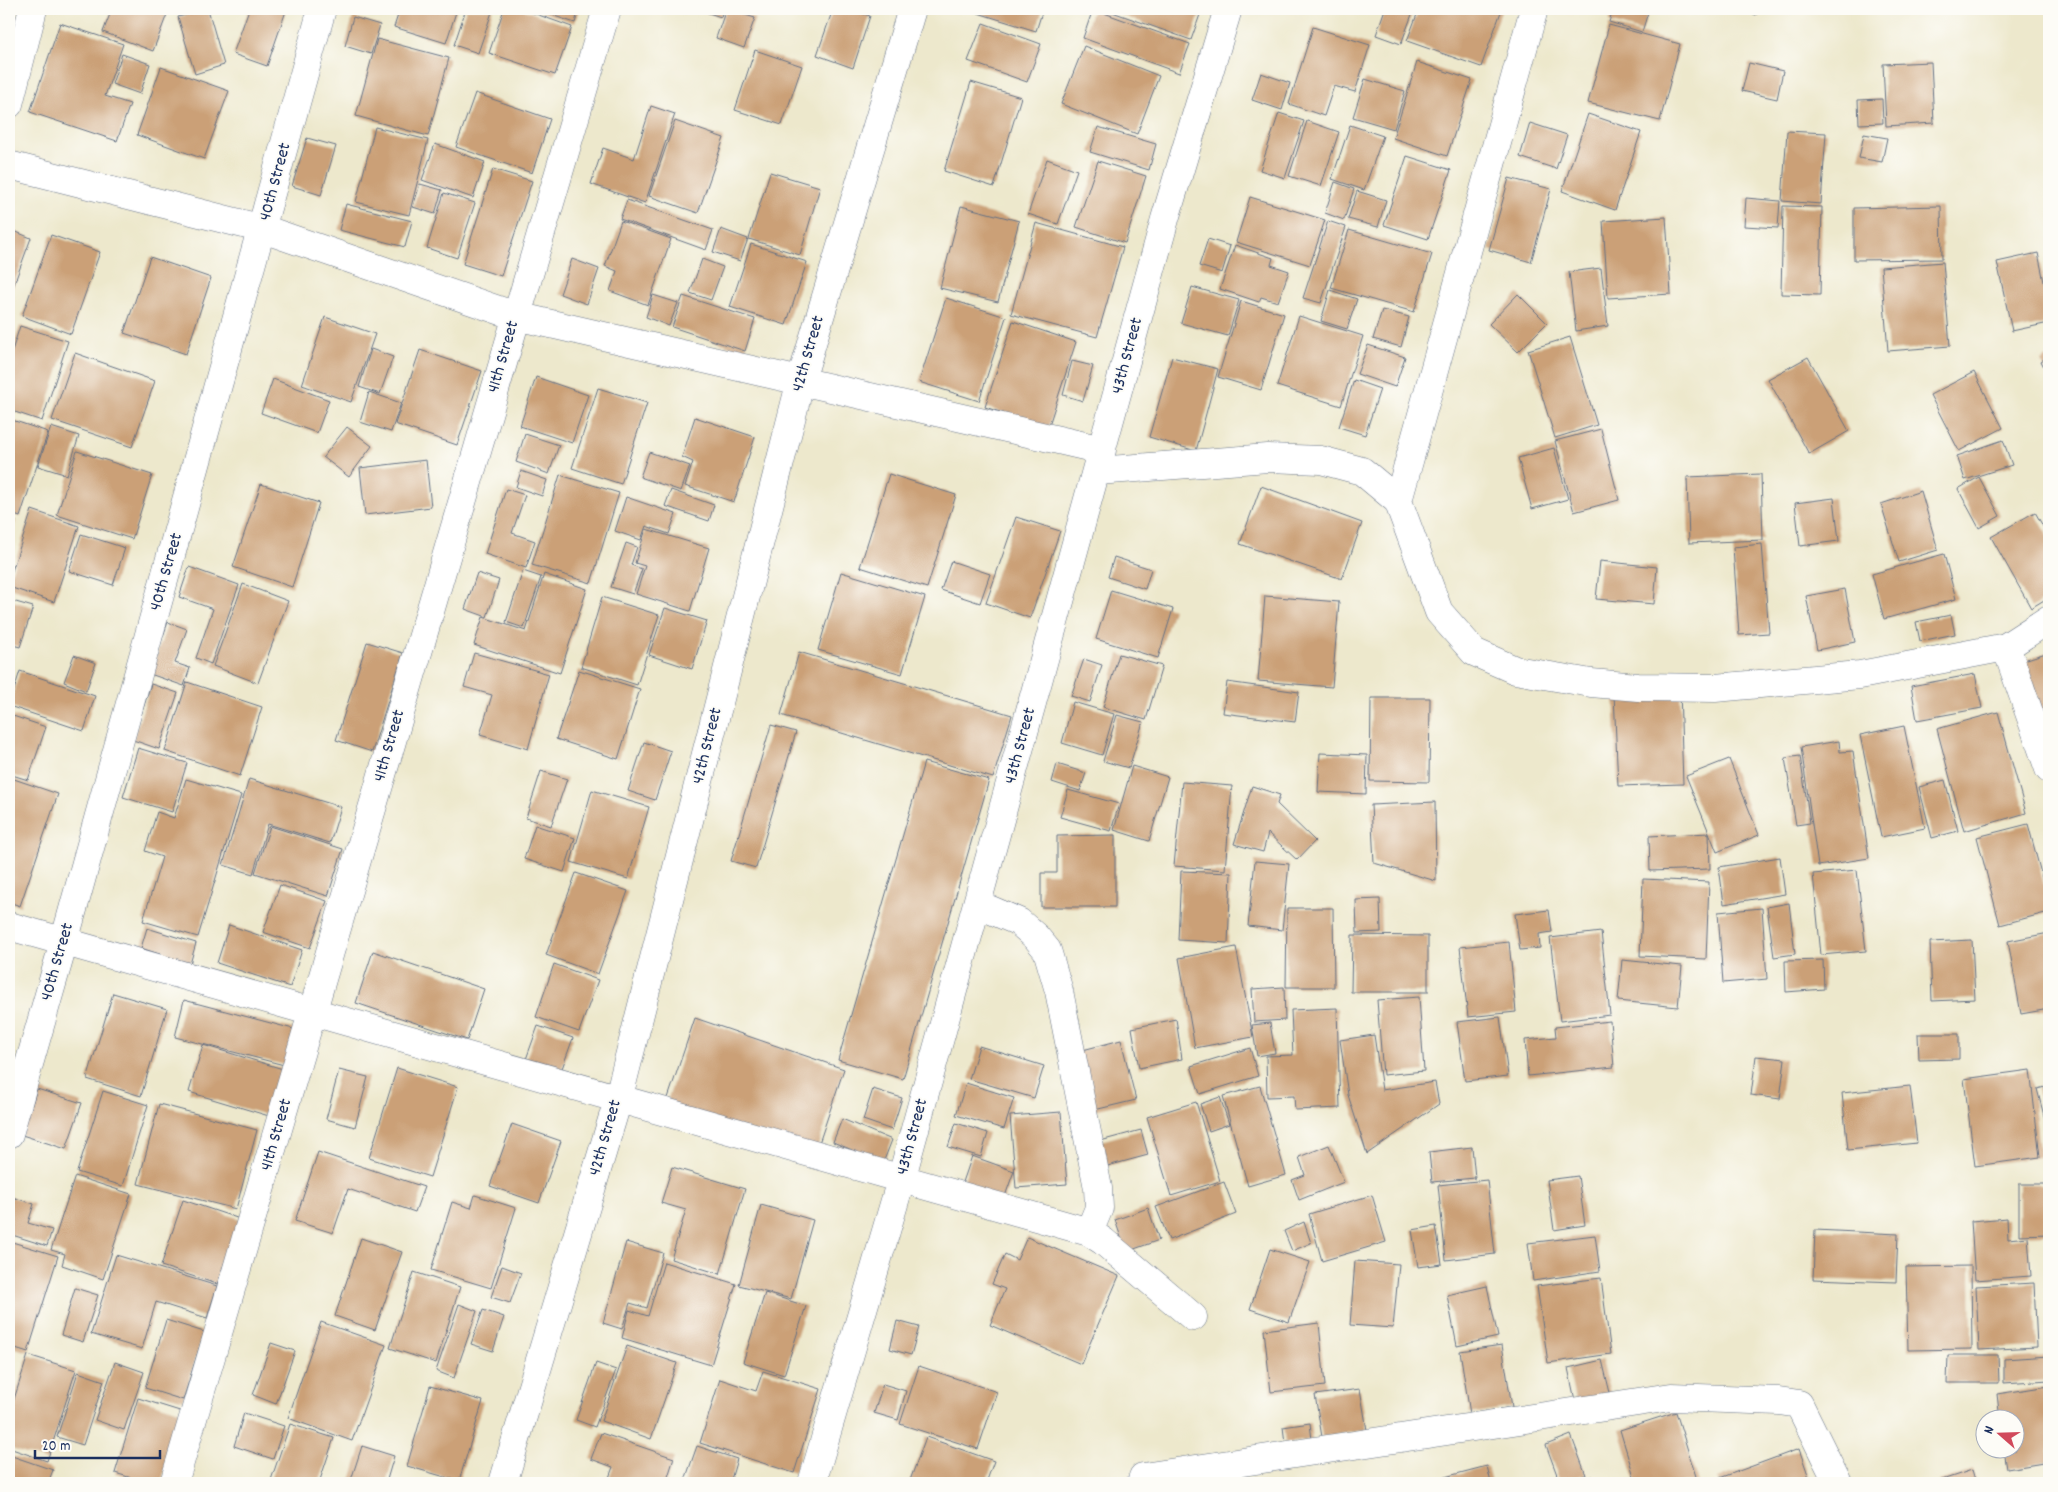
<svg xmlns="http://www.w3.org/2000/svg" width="2058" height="1492" font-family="Dekko,sans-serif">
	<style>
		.building { fill: #cba077 }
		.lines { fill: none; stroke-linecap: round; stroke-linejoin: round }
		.minor-casing { stroke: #647084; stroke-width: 29 }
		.minor { stroke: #fff; stroke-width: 28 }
		.labels { text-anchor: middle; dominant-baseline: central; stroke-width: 4; stroke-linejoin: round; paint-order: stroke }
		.street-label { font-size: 18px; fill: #1b2f5e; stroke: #fdfcf7 }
	</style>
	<rect width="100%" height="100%" fill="#fdfcf7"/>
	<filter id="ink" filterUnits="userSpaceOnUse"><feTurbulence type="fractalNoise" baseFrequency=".02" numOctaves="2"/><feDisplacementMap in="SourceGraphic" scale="10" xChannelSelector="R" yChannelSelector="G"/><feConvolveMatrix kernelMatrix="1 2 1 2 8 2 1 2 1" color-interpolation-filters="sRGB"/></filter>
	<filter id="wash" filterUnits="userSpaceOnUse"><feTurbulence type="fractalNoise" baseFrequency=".0096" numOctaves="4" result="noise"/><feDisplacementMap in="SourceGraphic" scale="20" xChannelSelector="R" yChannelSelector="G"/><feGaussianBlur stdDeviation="1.12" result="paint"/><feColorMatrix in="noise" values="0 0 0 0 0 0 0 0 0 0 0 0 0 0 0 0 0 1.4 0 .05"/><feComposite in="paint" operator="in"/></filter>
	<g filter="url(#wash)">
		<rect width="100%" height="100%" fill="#ede8cc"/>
		<g id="blocks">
			<path class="building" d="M112,9H169L153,51L103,32Z
				M208,9L224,65L195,74L178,17Z
				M249,9H279L286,11L267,66L233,54Z
				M400,9H457L446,43L394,27Z
				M466,9H493L478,53L454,45Z
				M504,9H522L572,27L555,75L489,53Z
				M534,9H579L575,23Z
				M696,9H723L721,17Z
				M726,9L755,18L744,48L716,38Z
				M833,9H849L870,16L853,68L817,55Z
				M980,9H1043L1036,31L978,13Z
				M1093,9L1190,44L1179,73L1083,38Z
				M1104,9H1202L1191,40Z
				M1385,9H1414L1401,44L1376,35Z
				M1419,9H1502L1481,67L1407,41Z
				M1613,9H1649L1642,32L1609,22Z
				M1741,9H1759L1756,15Z
				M353,17L380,25L371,54L345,46Z
				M60,23L123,44L105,96L130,104L117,141L30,112Z
				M983,23L1041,44L1027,82L968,61Z
				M1609,25L1680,44L1660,121L1588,103Z
				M1313,27L1370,45L1355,92L1334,86L1324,116L1289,104Z
				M377,39L449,58L428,136L356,116Z
				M1084,46L1159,76L1137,134L1061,104Z
				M755,50L802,66L782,125L735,110Z
				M122,54L150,64L140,94L112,84Z
				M1417,62L1472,80L1447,156L1393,138Z
				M1931,62L1934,123L1886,126L1883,64Z
				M1749,63L1783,71L1777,99L1742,91Z
				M161,67L229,91L204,159L137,135Z
				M1261,73L1290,83L1282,110L1252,100Z
				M1365,79L1405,91L1394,129L1353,117Z
				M971,82L1021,97L994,187L944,171Z
				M475,93L550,119L532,173L456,147Z
				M1882,99L1883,123L1859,124L1858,100Z
				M651,106L675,114L645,203L591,184L603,148L634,159Z
				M1279,113L1304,121L1285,178L1260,170Z
				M1588,114L1641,132L1615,210L1562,191Z
				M675,121L724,138L698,213L649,196Z
				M1307,121L1339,132L1321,186L1289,176Z
				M1530,123L1567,135L1556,169L1520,157Z
				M1350,125L1383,136L1364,190L1332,179Z
				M375,127L428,140L409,215L356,202Z
				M1098,127L1156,144L1149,170L1090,152Z
				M1787,131L1826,133L1821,204L1782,201Z
				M1864,134L1887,138L1882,162L1859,158Z
				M307,138L336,146L321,195L292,186Z
				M435,144L485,162L473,198L422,180Z
				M1407,156L1451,170L1428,239L1384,225Z
				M1047,159L1077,170L1058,224L1028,214Z
				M1098,161L1146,176L1125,243L1076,227Z
				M493,169L532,181L501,276L463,264Z
				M770,172L820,187L800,255L749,239Z
				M1509,178L1551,189L1531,262L1489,250Z
				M1335,182L1354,189L1344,220L1325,213Z
				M420,184L442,190L435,214L413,207Z
				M1357,191L1386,200L1378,227L1348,219Z
				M444,193L475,203L457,258L427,248Z
				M1250,197L1325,220L1310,265L1236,242Z
				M1746,198L1780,201L1778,228L1744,226Z
				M627,200L713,230L706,250L620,219Z
				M346,204L412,221L405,247L339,230Z
				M961,206L1019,221L998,302L940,288Z
				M1783,206L1822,207L1820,295L1781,294Z
				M1941,206L1942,259L1854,260V208Z
				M1666,217L1671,294L1608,298L1603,221Z
				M621,221L671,239L648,305L610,291L617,271L605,266Z
				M1328,221L1346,227L1321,303L1303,298Z
				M1036,223L1123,247L1097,337L1011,314Z
				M9,229L31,238L9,298Z
				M721,229L748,239L740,261L713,252Z
				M1349,230L1432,254L1414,312L1331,288Z
				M51,235L100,252L71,334L22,316Z
				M1208,239L1230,246L1222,273L1199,266Z
				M751,244L807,262L786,325L730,307Z
				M1235,245L1273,258L1271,265L1289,271L1278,302L1261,297L1259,302L1220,289Z
				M2038,253L2049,306V323L2012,331L1997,262Z
				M150,257L211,278L186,354L124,333Z
				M572,259L599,269L587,304L560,294Z
				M702,259L723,267L711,300L690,293Z
				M1943,262L1950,346L1888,351L1881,267Z
				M1601,268L1608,326L1576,331L1569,272Z
				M1192,287L1239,300L1228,336L1181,323Z
				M1330,290L1357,299L1347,329L1321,321Z
				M1518,294L1547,323L1518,352L1489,324Z
				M653,295L678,303L669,326L646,317Z
				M683,296L755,319L745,351L672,327Z
				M946,298L1006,317L979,401L919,382Z
				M1241,301L1284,314L1261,390L1218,377Z
				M1382,310L1409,317L1401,347L1373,339Z
				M1299,316L1363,336L1341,406L1277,386Z
				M325,317L375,334L351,402L302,385Z
				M1013,321L1076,342L1048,428L985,407Z
				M20,326L68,341L42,421L9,410V360Z
				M1570,337L1597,425L1555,438L1528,350Z
				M1368,345L1405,357L1395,387L1357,374Z
				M371,349L393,357L380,394L359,387Z
				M420,350L482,371L457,445L395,424Z
				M75,353L155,381L132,447L52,420Z
				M2049,356V377L2041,361Z
				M1172,357L1218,369L1196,451L1149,437Z
				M1808,357L1849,431L1809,454L1768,379Z
				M1072,361L1093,366L1083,401L1063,395Z
				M1974,372L2003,428L1959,451L1930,395Z
				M536,377L588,395L572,443L520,426Z
				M273,379L329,400L317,433L261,413Z
				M1354,380L1380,389L1365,435L1339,427Z
				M598,388L647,403L621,484L572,468Z
				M369,392L401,403L391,432L360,422Z
				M695,417L755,437L734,502L685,486L693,462L682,457Z
				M9,419L48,432L20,517L9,513Z
				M51,427L79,436L67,475L38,466Z
				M347,427L372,446L349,477L323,457Z
				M1601,429L1619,500L1574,512L1555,441Z
				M525,434L559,445L549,474L516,462Z
				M2003,440L2012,465L1965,480L1957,456Z
				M1554,448L1568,499L1532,509L1518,458Z
				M77,451L152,475L132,539L57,515Z
				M649,452L690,466L681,491L640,477Z
				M426,460L431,507L365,515L360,468Z
				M521,471L547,480L542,496L516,487Z
				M889,474L956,495L927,588L860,567Z
				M1761,474L1763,540L1689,543L1687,477Z
				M560,475L619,493L591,583L532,565Z
				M1979,477L2000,516L1979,528L1958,489Z
				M261,484L319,503L292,587L233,567Z
				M1261,486L1362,523L1342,579L1240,544Z
				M506,489L525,495L512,533L535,541L526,568L485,554Z
				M671,490L714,505L709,521L665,506Z
				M1921,491L1938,550L1899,562L1881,504Z
				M626,497L676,514L669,534L646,526L641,540L615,531Z
				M1834,498L1839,541L1800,546L1795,503Z
				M32,510L79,526L54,602L9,587V580Z
				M2035,512L2049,537V597L2031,608L1991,537Z
				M1016,517L1060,531L1030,618L986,603Z
				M9,518L16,521L9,541Z
				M646,529L709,548L690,611L636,594L645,566L635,563Z
				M81,534L125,548L113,585L69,571Z
				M626,543L637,547L631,565L642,569L633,594L611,587Z
				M1762,544L1769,633L1739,635L1733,547Z
				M1944,554L1956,599L1884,619L1872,574Z
				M1114,557L1151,569L1145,589L1108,577Z
				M951,561L990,574L980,603L941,590Z
				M1600,561L1657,567L1654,604L1596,599Z
				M189,567L239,585L211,664L196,658L213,609L179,597Z
				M523,571L541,577L524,628L506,622Z
				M841,572L925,597L902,674L818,650Z
				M477,573L499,580L487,617L465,609Z
				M544,574L587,589L560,673L474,645L483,617L526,631Z
				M243,584L288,601L258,683L213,666Z
				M1845,589L1855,642L1817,650L1806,596Z
				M1111,590L1173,609L1158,658L1096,639Z
				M1265,596L1339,602L1332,687L1258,681Z
				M602,597L659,615L637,685L581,667Z
				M9,600L33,607L20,647L9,644Z
				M665,608L707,621L692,669L649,655Z
				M1951,615L1955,634L1920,641L1916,622Z
				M168,622L187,629L175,663L190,668L184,686L150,674Z
				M367,642L403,653L372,752L336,740Z
				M799,652L1012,715L993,778L781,715Z
				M2049,652V710L2042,712L2024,660Z
				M474,653L549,674L528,749L480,735L492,695L464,687Z
				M1119,654L1162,666L1146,720L1103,707Z
				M74,655L96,663L86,691L64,682Z
				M1084,659L1102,665L1090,702L1071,696Z
				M579,670L640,689L618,759L556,739Z
				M20,671L95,696L84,731L9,706Z
				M1975,674L1982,708L1917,720L1911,686Z
				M187,682L262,707L240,776L165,751Z
				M1227,682L1299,692L1295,722L1223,713Z
				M151,684L178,693L159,749L133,740Z
				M1680,690L1683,784L1618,786L1614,693Z
				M1371,698H1430L1429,782L1370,781Z
				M1073,702L1114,714L1102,755L1062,743Z
				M1998,712L2026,813L1964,831L1937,729Z
				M2049,712V731L2041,715Z
				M1117,715L1143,722L1129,768L1103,761Z
				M13,716L46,727L28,780L9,774V729Z
				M771,725L796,732L756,868L731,861Z
				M1904,726L1925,828L1881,837L1860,735Z
				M1839,741L1840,752L1853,751L1869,858L1818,866L1801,747Z
				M644,742L671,751L655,800L628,791Z
				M138,748L187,763L172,812L123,797Z
				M1320,753L1367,755L1366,794L1318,792Z
				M1800,756L1810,823L1796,825L1785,758Z
				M1729,759L1759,835L1717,852L1686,776Z
				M924,762L989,780L903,1079L838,1060Z
				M1057,764L1086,773L1080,791L1052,782Z
				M1132,766L1168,777L1149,841L1114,830Z
				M541,771L567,779L551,826L526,818Z
				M11,778L58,794L20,906L9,902V784Z
				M186,779L241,795L198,937L143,921L162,857L145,851L157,812L174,818Z
				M249,779L341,807L330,843L268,824L253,874L223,865Z
				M1945,780L1958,831L1932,838L1919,787Z
				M1182,782L1232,786L1225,870L1174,866Z
				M1252,786L1280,795L1277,804L1315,841L1297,860L1268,833L1263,852L1234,844Z
				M592,790L649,807L628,879L571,862Z
				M1068,790L1119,804L1111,831L1060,817Z
				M1435,802L1436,881L1374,863L1371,805Z
				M2028,824L2049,904V912L2000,925L1977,837Z
				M535,825L575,838L564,872L524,859Z
				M270,826L343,849L328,896L255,873Z
				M1709,833L1710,869L1650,871L1649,836Z
				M1115,835V907H1041V873H1057V836Z
				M1780,857L1785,894L1724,904L1719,867Z
				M1255,861L1289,864L1282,930L1248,926Z
				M1857,870L1866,951L1821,955L1813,874Z
				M1181,871L1231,873L1228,943L1178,940Z
				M576,873L628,891L598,974L546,955Z
				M1643,879L1709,882L1706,959L1640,956Z
				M280,885L327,901L310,948L263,932Z
				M1380,899L1381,932L1357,933L1356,900Z
				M1789,903L1795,954L1774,957L1767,907Z
				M1287,908H1333L1334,987H1286Z
				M1762,908L1767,979L1723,983L1718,912Z
				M1549,910L1552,932L1539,934L1540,948L1520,950L1515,914Z
				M229,925L302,950L290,987L217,963Z
				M147,928L196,943L190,964L141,948Z
				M1601,932L1610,1015L1560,1021L1550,938Z
				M2049,933V1009L2021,1014L2008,941Z
				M1352,935L1428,936V992H1351Z
				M1972,940L1975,999L1932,1001L1930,942Z
				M1509,942L1516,1012L1468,1017L1460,947Z
				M1236,947L1253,1037L1195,1048L1179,958Z
				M373,951L484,989L467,1040L356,1003Z
				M1622,960L1682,966L1678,1007L1618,1001Z
				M1823,960L1824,989L1786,992L1785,961Z
				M554,964L598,980L579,1032L536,1017Z
				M1284,987L1285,1020L1254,1022L1252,989Z
				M113,993L167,1009L141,1096L87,1079Z
				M1419,997L1424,1071L1383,1075L1377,1000Z
				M184,1000L297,1030L288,1066L175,1037Z
				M1337,1008L1340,1108L1295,1110L1294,1096L1267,1097L1266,1056L1293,1055L1291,1010Z
				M1500,1017L1508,1076L1465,1081L1457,1022Z
				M695,1018L844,1069L815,1155L666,1104Z
				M1176,1019L1182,1059L1139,1068L1132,1028Z
				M1610,1021L1614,1067L1528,1076L1525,1040L1556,1037L1555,1027Z
				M1270,1023L1275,1053L1257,1056L1252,1025Z
				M538,1026L573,1038L560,1074L525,1062Z
				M1918,1034H1959V1059L1919,1060Z
				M1374,1035L1382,1090L1435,1082L1439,1104L1367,1154L1348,1095L1340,1040Z
				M1121,1040L1136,1100L1090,1111L1075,1052Z
				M203,1045L283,1069L269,1116L189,1092Z
				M979,1046L1044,1066L1034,1098L969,1079Z
				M1250,1048L1258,1076L1200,1094L1191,1066Z
				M1756,1056L1785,1059L1780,1099L1751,1095Z
				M397,1068L458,1087L430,1177L369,1158Z
				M339,1070L368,1077L355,1127L326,1119Z
				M2030,1070L2040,1157L1975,1166L1964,1079Z
				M966,1083L1014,1098L1004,1129L956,1115Z
				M1260,1086L1286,1175L1248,1186L1223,1096Z
				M1910,1086L1917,1143L1848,1150L1842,1093Z
				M2049,1086V1135L2037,1089Z
				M37,1089L82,1103L66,1149L22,1135Z
				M873,1089L902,1098L892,1130L863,1120Z
				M103,1091L148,1105L123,1186L77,1172Z
				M1220,1097L1229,1124L1209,1131L1200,1104Z
				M1196,1102L1220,1181L1171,1196L1147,1117Z
				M159,1104L257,1130L236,1209L138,1184Z
				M1061,1112L1067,1184L1016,1188L1010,1116Z
				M842,1119L892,1140L883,1163L833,1142Z
				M956,1123L988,1133L981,1157L948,1147Z
				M512,1124L561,1141L539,1203L490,1186Z
				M1141,1130L1148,1155L1100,1168L1093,1143Z
				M1329,1145L1344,1182L1299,1200L1292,1180L1305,1175L1299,1157Z
				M1472,1147L1475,1178L1432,1182L1429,1152Z
				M2047,1148H2049V1164H2048Z
				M318,1152L424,1187L415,1212L348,1189L333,1233L295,1221Z
				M972,1156L1014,1171L1004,1199L962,1185Z
				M672,1167L745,1189L720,1274L671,1259L686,1210L661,1203Z
				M75,1176L131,1194L103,1279L62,1265L65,1254L51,1250Z
				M1578,1176L1585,1225L1554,1230L1547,1180Z
				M1487,1180L1495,1254L1446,1260L1438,1185Z
				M1224,1182L1236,1214L1169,1240L1156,1207Z
				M2019,1184H2049V1234L2019,1235Z
				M475,1195L516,1208L491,1288L431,1270L452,1202L471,1208Z
				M1372,1195L1386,1242L1322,1261L1309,1214Z
				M9,1196L34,1204L28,1223L52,1230L47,1246L9,1234Z
				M183,1200L240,1219L217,1284L161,1266Z
				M761,1205L813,1220L791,1299L739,1285Z
				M1148,1208L1159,1240L1126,1252L1115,1220Z
				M2007,1218L2008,1239L2028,1237L2031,1276L1975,1280L1971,1221Z
				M1304,1222L1311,1243L1292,1251L1284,1231Z
				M1436,1226L1442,1264L1418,1267L1412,1230Z
				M1815,1230L1898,1234L1896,1282L1813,1279Z
				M1595,1235L1600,1271L1533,1281L1528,1243Z
				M1027,1237L1119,1276L1081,1364L990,1325L1005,1289L992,1284L1005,1254L1017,1260Z
				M361,1238L402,1252L375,1330L335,1316Z
				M9,1241L58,1256L28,1352L9,1346Z
				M626,1242L663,1253L647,1308L630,1303L622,1329L603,1323Z
				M1270,1249L1310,1262L1289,1322L1250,1309Z
				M116,1255L217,1286L207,1318L156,1302L142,1349L91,1334Z
				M1355,1261L1399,1264L1393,1328L1350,1325Z
				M664,1262L736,1284L711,1365L622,1338L629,1310L648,1316Z
				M502,1266L521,1273L510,1303L491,1297Z
				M1971,1266L1972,1349L1908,1350L1906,1267Z
				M414,1272L460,1287L436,1363L390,1348Z
				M1601,1278L1611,1354L1548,1363L1537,1286Z
				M2034,1283L2037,1347L1979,1350L1976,1286Z
				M1487,1286L1498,1337L1457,1346L1447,1295Z
				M75,1288L98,1295L83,1342L61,1335Z
				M765,1293L806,1306L784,1375L743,1362Z
				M459,1304L477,1311L454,1378L436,1371Z
				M483,1310L504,1317L493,1351L471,1344Z
				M166,1320L204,1332L183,1400L145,1388Z
				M897,1321L919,1327L911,1355L890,1349Z
				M321,1322L386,1345L352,1441L288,1418Z
				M1319,1323L1325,1386L1271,1392L1264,1330Z
				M271,1343L295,1351L276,1404L253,1395Z
				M1502,1345L1512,1407L1470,1414L1460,1351Z
				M627,1346L677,1363L651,1439L601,1421Z
				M28,1355L76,1370L47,1461L9,1448V1415Z
				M1948,1355H1998L1999,1383H1947Z
				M2049,1356V1380L2004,1383V1359Z
				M1602,1360L1611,1397L1576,1405L1568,1368Z
				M115,1362L144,1372L124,1430L95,1420Z
				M596,1363L616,1370L595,1427L576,1420Z
				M919,1366L997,1392L978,1449L900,1424Z
				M763,1371L821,1389L794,1473L700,1443L720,1379L756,1391Z
				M78,1372L104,1381L83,1445L57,1437Z
				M883,1384L906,1391L898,1420L874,1413Z
				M430,1386L483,1401L459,1481L407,1466Z
				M2049,1386V1462L2007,1469L2004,1450H2016V1420H2000L1997,1394Z
				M1360,1389L1367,1430L1322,1437L1315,1395Z
				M138,1398L183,1412L161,1483H148L115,1473Z
				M1676,1412L1698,1483H1636L1620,1430Z
				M244,1413L284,1426L273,1459L234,1446Z
				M1310,1423L1312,1440L1285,1443L1283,1427Z
				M290,1424L334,1438L319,1483H270Z
				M601,1433L674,1458L666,1483H607L613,1467L591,1459Z
				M1571,1435L1586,1475L1560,1483L1546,1445Z
				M926,1437L994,1461L986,1483H909Z
				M362,1446L394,1456L386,1483H350Z
				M697,1446L737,1459L730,1483H684Z
				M1799,1449L1811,1483H1719L1717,1479Z
				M9,1455L53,1470L48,1483H9Z
				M1487,1466L1491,1483H1438L1437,1479Z
				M1972,1470L1976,1483H1940L1939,1481Z
				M1593,1476L1596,1483H1575Z"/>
		</g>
	</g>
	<g filter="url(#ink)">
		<use href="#blocks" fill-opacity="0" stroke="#647084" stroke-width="1"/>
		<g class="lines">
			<defs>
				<path id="minor" d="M9,104L33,9
					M9,165L263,229L516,316L1102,450
					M1097,471L1268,458L1321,460L1362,471L1398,501L1439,612L1474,652L1515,670L1591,683L1638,687L1715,688L1860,675L2006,647
					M1398,501L1534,9
					M2049,619L2006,647L2049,769
					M977,904L1019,922L1036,937L1047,950L1059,991L1098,1188L1099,1208L1089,1232
					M9,926L1089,1232L1103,1241L1193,1317
					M9,1134L64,942L322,9
					M174,1483L607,9
					M503,1483L618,1100L801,380L912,9
					M812,1483L901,1180L1165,219L1228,9
					M1141,1483L1143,1477L1671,1397L1779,1401L1799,1404L1838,1483"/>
			</defs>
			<use href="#minor" class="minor-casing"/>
			<use href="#minor" class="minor"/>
		</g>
	</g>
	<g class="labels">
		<g class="street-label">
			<text transform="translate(276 182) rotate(-75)">40th Street</text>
			<text transform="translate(809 354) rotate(-74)">42th Street</text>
			<text transform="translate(1128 356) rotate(-75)">43th Street</text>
			<text transform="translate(504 357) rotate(-74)">41th Street</text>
			<text transform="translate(167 572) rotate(-74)">40th Street</text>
			<text transform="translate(390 746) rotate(-74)">41th Street</text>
			<text transform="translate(708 746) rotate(-76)">42th Street</text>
			<text transform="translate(1021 746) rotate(-75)">43th Street</text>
			<text transform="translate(58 962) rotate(-74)">40th Street</text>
			<text transform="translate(277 1135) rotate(-74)">41th Street</text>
			<text transform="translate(913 1137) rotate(-75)">43th Street</text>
			<text transform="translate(606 1138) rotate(-74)">42th Street</text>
		</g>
	</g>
	<rect width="2058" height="1492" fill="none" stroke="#fdfcf7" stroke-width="30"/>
	<g transform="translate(2000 1434) rotate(290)"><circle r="24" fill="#fdfcf7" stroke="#a3aaba"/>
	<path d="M0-4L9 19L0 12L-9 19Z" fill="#d1495b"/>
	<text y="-8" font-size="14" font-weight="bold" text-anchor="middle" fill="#1b2f5e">N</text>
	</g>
	<path d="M35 1450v8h125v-8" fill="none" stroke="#1b2f5e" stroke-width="2.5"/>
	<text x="42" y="1450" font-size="15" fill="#1b2f5e" stroke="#fdfcf7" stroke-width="4" paint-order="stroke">20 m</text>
</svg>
